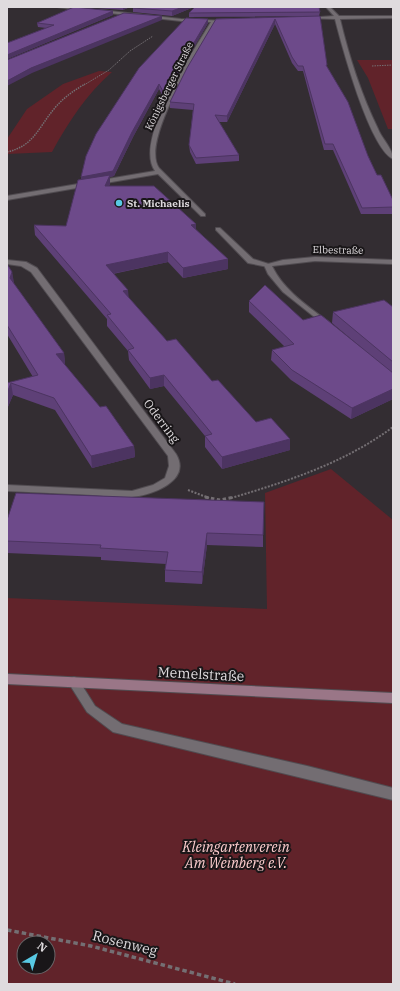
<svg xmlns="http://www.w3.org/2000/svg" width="400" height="991" font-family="'IBM Plex Serif',serif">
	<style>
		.green { fill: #61232a; fill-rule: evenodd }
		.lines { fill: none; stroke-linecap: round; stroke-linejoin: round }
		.lane-casing { stroke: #514c51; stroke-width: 2 }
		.street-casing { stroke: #514c51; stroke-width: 2 }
		.secondary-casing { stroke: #514c51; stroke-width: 2 }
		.path-far4 { stroke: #746f73; stroke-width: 1; stroke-dasharray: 1.5 1; stroke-linecap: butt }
		.path-far3 { stroke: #746f73; stroke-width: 1.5; stroke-dasharray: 1.5 1; stroke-linecap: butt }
		.path-far2 { stroke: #746f73; stroke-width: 2; stroke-dasharray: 2 1.5; stroke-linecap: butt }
		.path-far1 { stroke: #746f73; stroke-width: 3; stroke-dasharray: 3.5 2.5; stroke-linecap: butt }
		.path { stroke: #746f73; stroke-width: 3.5; stroke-dasharray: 4.5 3; stroke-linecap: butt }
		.lane { fill: #736d72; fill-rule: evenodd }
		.street { fill: #736d72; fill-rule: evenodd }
		.secondary { fill: #9a7687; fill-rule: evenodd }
		.wall { fill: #5e4077 }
		.shaded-wall { fill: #4c3461 }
		.building { fill: #6d4a8a; stroke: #4c3461 }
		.poi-dot { fill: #58c9e3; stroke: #191618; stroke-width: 1.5 }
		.labels { text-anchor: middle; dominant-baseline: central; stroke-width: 4; stroke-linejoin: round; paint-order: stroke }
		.far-street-label { font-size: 10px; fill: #dfdbde; stroke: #191618 }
		.far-poi-label { font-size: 10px; font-weight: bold; fill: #dfdbde; stroke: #191618; text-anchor: start }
		.street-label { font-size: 12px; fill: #dfdbde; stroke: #191618 }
		.near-street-label { font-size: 14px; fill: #dfdbde; stroke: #191618 }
		.near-park-label { font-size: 14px; font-style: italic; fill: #fccccd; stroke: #191618 }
	</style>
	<rect width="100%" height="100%" fill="#332d32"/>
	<path class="green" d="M357,60H393V129H388L368,78Z
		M99,71L112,72C86,95 69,121 52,152L7,154V139L27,109L63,84Z
		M331,469L393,520V984H7V598L267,609L265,493ZM24,943H48V967H24Z"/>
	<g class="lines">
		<defs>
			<path id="lane" d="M216,228H220L253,259L272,265L268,267L248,263L216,230Z
				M74,677L78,679L95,706L122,724L307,766L393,788V800L113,732L87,712L68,682L70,679Z"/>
			<path id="street" d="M57,7L87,10L85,11Z
				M326,7H330L339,16H393V18L340,19C349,57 361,94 378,129C382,139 393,149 393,159C369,147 342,46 335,19L306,18L334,16Z
				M101,10L181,19L228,21L215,22C200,47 140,142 159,168L205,214V216H201L158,174L7,200V196L155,171C133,141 194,50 211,22L181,21L100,12Z
				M315,257L393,260V264L315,261L272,266C284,291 309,307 330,323V327H327L283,292L268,274L264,265L283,260Z
				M7,260L26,262L37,268L176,454C192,481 152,495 132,497C120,498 105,496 93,495C64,494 36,492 7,491V485L132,491L153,485L165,478L169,466L168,456L31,272L21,266L7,264Z"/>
			<path id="secondary" d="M7,674L393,693V703L7,684Z"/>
		</defs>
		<use href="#lane" class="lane-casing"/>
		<use href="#street" class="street-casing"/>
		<use href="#secondary" class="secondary-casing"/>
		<path class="path-far4" d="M372,66L393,65
			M84,85L109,70L130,51L153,36"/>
		<path class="path-far3" d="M7,152C34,146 38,128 54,109C63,98 73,91 85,84"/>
		<path class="path-far2" d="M188,490L209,498
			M231,498C289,481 344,463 393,427"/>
		<path class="path-far1" d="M205,497L220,500L234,497"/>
		<path class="path" d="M7,930L91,946L235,984"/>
		<use href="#lane" class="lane"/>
		<use href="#street" class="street"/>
		<use href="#secondary" class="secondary"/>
	</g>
	<path class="wall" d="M82,7H130L123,10Z
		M194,7L172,16L133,12V8Z
		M320,12L319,16L189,17V13Z
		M113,15L7,59V43L46,28L38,27L37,23Z
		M320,16L327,65V68L368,156L377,175L393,200V214H361L333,150H324L303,71H298L292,63L275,24L227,122H219L239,155V161L196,164L190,152L189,145L193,110L170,108V102L216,19Z
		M208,19V23L179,73L165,100L159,89L133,137L114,176L110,177V184L109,186L196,230L228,269L183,278L168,262L113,274L128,297L167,341L212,381L256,422L290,439V450L222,469L205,447V436L164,386L150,389L129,360L128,351L107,326V319L35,235L34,225L66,226L81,180Z
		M7,264L12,272L13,283L64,353L65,364H64L100,407L134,446L135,457L92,468L55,410L13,395L7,409V383L33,377L7,334Z
		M249,301L303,320L363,349L332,323L333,312L393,307V399L351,419L291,380L271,360L272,350L285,347L249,312Z
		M7,520L263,535V547L207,545L202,584L165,582V570L166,564L101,560V557L7,553Z"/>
	<path class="shaded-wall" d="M123,7H130L123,10Z
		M183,7H194L172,16V11Z
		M113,11V15L7,59V55Z
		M162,16V20L32,73L7,86V81L31,68Z
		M208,19V23L179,73L165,100V95L179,68Z
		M275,19V24L227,122V116Z
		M159,84V89L133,137L114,176L110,177V184L105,195L81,182V177L132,132Z
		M196,224V233L191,225Z
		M168,252V262L106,275V265Z
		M228,259V269L183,278V268Z
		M12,272L14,282L11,289L10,278Z
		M128,290L129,300L123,291Z
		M64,353L65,364L57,365L56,354Z
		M164,375V386L150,389V378Z
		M11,383L13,395L7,409V393Z
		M393,389V399L351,419L352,408Z
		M290,439V450L222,469V457Z
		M134,446L135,457L92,468L91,456Z
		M207,533V545L202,584V572Z"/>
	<path class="building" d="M74,7L113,11L7,55V43L54,25L37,23Z
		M134,7H183L172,11L133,8Z
		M195,7H319L320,12L189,13Z
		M124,13L162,16L31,68L7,81V60Z
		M320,16L327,65H326L348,102L368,156L377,175H381L393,200V207L362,208L333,144H325L303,66H298L292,57L275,19L227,116L215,115L239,155L196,158L189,145L194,104L170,102L187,68L216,19Z
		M186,18L208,19L179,68L165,95L159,84L132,132L113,171L81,177L86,156L96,134L139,68Z
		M110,175L105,186H154L196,224L191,225L228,259L183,268L168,252L106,265L128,290L123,291L167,341L176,339L212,381L218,380L256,422L271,418L290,439L222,457L205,436L212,434L164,375L150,378L128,350L134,348L107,315L111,314L34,225L66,226L78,180Z
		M7,264L12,272L10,278L64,353L56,354L100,407L106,406L134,446L91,456L54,398L11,383L7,393V383L38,375L7,325Z
		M265,285L303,320L321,315L393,373V389L352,408L292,370L272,350L294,344L249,301Z
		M384,300L393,307V362L333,312Z
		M16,493L264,502L263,535L207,533L202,572L165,570L168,552L100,548L101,545L7,541V520Z"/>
	<circle class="poi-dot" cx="119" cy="203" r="4"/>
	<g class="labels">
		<g class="far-street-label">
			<text transform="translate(169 86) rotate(-64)">Königsberger Straße</text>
			<text transform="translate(338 250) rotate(1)">Elbestraße</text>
		</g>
		<g class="far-poi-label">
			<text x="127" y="203">St. Michaelis</text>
		</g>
		<g class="street-label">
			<text transform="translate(162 421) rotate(53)">Oderring</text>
		</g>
		<g class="near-street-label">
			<text transform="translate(201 674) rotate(3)">Memelstraße</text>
			<text transform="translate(125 943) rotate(14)">Rosenweg</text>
		</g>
		<g class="near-park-label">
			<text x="236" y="847">Kleingartenverein<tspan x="236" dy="16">Am Weinberg e.V.</tspan></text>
		</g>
	</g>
	<rect width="400" height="991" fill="none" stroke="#dfdbde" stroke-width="16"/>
	<g transform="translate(36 955) rotate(38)"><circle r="19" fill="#191618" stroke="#686567"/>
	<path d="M0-3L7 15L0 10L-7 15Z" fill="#58c9e3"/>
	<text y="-6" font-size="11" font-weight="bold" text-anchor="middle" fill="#dfdbde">N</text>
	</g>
</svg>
